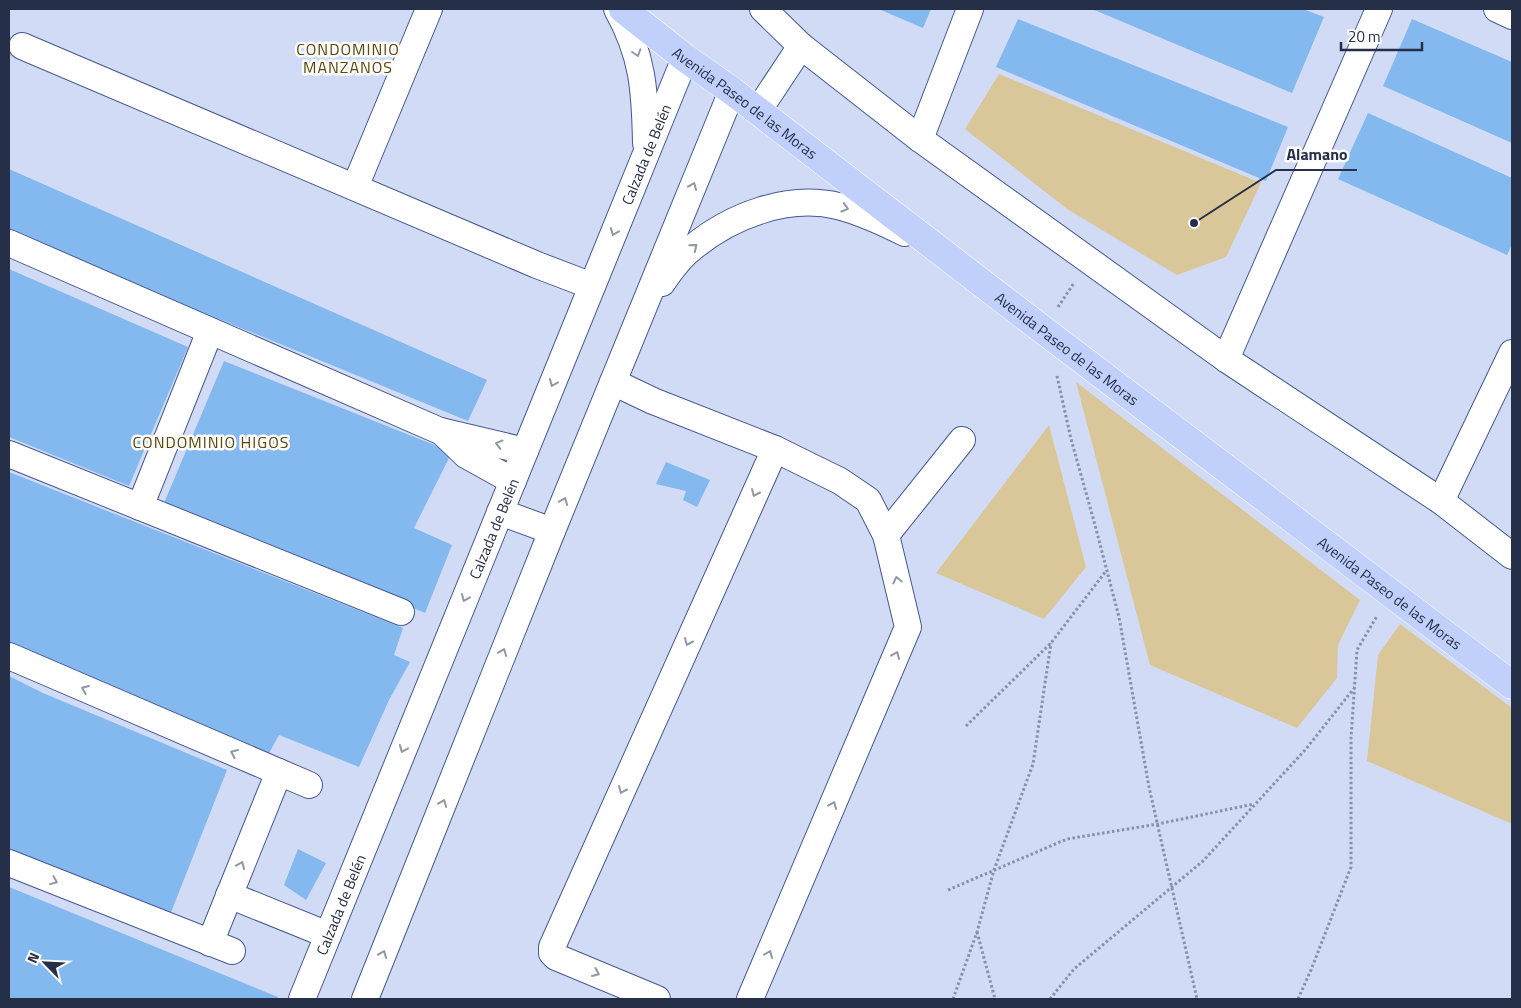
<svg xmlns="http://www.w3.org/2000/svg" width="1521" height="1008" font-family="'Titillium Web',sans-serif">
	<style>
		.green { fill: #dac799 }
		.building { fill: #83b9ee }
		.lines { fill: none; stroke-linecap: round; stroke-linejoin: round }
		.minor-casing { stroke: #455891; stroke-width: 28 }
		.major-casing { stroke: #fff; stroke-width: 29 }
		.path { stroke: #8790aa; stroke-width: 3; stroke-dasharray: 2.5 2.5; stroke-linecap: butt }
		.minor { stroke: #fff; stroke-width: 26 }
		.major { stroke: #c0d0fb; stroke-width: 28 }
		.oneway { stroke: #9297a4 }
		.labels { text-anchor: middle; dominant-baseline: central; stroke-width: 5; stroke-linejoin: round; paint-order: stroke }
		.street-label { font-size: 15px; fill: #262f48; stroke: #fcfcfc }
		.neighbourhood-label { font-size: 16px; letter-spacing: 1px; fill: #5b4706; stroke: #fcfcfc }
		.leader { fill: none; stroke: #262f48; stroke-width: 2 }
		.callout-dot { fill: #262f48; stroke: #fcfcfc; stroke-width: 2 }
		.callout-label { font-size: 16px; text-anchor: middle; font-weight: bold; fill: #262f48; stroke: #fcfcfc; stroke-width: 5; stroke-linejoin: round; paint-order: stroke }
	</style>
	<rect width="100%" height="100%" fill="#d1dbf6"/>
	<path class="green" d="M999,74L1261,183L1226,257L1177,275L1067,209L965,129Z
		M1076,382L1360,600L1338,645L1337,678L1297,728L1150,665Z
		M1049,425L1086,567L1044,619L936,573Z
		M1400,624L1512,708V824L1367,761L1378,655Z"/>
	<path class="building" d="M881,9H931L923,28L881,10Z
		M1092,9H1303L1324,17L1292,93Z
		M1018,19L1288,127L1266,181L996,67Z
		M1412,19L1512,62V143L1383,86Z
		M1368,113L1512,178V244L1507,255L1338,179Z
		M9,169L487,380L468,421L9,233Z
		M9,269L188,347L129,486L9,437Z
		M224,361L452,452L414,528L452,545L425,613L164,503Z
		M666,462L710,480L697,507L683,500L686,491L656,484Z
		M9,472L403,628L394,655L410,662L389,700L359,767L279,735L267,757L9,644Z
		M9,676L43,693L227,770L168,920L9,857Z
		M298,849L326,863L306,900L284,885Z
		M9,887L278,997L277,999H9Z"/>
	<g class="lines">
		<defs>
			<g id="minor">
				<path d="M617,9C643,55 645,91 646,143"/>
				<path d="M763,9L801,46L920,139L1226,359L1441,501L1512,556"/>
				<path d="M1497,9L1512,16"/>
				<path d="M22,46L537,265L592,286"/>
				<path d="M758,111L801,46"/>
				<path d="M920,139L970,9"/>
				<path d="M355,187L429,9"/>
				<path d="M9,243L440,431L525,451"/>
				<path d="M662,283C670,271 680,257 692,248C731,216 787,194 838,206C862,212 883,222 905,233"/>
				<path d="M1226,359L1379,9"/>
				<path d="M613,382L653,401L775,449L840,481L868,500L886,535L908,627L750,999"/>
				<path d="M441,431L466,455L513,481"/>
				<path d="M9,454L401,612"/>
				<path d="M1441,501L1512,353"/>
				<path d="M140,507L210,331"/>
				<path d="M500,512L552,531"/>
				<path d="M886,535L962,440"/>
				<path d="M9,656L309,785"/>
				<path d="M9,863L232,951"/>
				<path d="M229,895L328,935"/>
				<path d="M210,943L279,772"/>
				<path id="s1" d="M302,999L685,58"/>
				<path d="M365,999L552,531L732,91"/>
				<path d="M657,999L556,957L552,953V947L775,449"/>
			</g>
			<g id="major">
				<path id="s2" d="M623,9L685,58L732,91L1043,330L1512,685"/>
			</g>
		</defs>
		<use href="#minor" class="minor-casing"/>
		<use href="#major" class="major-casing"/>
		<path class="path" d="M1058,307L1074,283
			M1057,376L1071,439L1095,525L1119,617L1149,787L1197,999
			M966,726L1051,643L1106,571
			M948,890L1067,839L1158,824L1254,804
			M977,932L995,999
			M953,999L977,932L994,870L1033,764L1051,643
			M1050,999L1074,969L1203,861L1306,749L1355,687
			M1298,999L1311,970L1351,867V738L1357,650L1377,616"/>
		<use href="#minor" class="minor"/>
		<use href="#major" class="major"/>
	</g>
	<defs><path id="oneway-chevron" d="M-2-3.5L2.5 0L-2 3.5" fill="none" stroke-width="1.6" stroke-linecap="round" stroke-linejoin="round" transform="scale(1.25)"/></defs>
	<g class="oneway">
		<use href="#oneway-chevron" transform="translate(637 53) rotate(72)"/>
		<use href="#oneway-chevron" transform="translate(693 186) rotate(-68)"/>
		<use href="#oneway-chevron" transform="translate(845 208) rotate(17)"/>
		<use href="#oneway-chevron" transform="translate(614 232) rotate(112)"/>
		<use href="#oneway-chevron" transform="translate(694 247) rotate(-39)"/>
		<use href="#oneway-chevron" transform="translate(553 383) rotate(112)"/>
		<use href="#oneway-chevron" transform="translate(499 444) rotate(-165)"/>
		<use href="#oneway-chevron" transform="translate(755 493) rotate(114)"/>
		<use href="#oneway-chevron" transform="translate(564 501) rotate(-68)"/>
		<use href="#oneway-chevron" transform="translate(897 580) rotate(-103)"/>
		<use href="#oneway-chevron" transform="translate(465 598) rotate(112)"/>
		<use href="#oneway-chevron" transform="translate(688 642) rotate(114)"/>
		<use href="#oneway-chevron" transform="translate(503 652) rotate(-68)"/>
		<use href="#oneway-chevron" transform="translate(896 655) rotate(-67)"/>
		<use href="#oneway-chevron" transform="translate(85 689) rotate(-157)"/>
		<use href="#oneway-chevron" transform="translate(403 749) rotate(112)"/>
		<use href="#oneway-chevron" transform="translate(234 753) rotate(-157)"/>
		<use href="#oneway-chevron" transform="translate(622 790) rotate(114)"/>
		<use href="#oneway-chevron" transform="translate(443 803) rotate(-68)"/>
		<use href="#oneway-chevron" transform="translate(833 805) rotate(-67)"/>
		<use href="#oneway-chevron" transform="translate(241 865) rotate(-68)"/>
		<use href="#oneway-chevron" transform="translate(54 881) rotate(22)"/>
		<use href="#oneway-chevron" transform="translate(383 954) rotate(-68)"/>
		<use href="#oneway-chevron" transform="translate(769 954) rotate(-67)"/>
		<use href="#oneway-chevron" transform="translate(596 973) rotate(23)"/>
	</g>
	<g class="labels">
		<g class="street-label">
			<text stroke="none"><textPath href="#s2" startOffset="154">Avenida Paseo de las Moras</textPath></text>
			<text stroke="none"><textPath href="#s1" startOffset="912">Calzada de Belén</textPath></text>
			<text stroke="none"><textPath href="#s2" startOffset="559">Avenida Paseo de las Moras</textPath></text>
			<text stroke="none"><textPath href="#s1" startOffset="508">Calzada de Belén</textPath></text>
			<text stroke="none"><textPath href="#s2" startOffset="964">Avenida Paseo de las Moras</textPath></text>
			<text stroke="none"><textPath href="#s1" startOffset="102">Calzada de Belén</textPath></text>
		</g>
		<g class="neighbourhood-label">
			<text x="348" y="49">CONDOMINIO<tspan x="348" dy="18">MANZANOS</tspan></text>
			<text x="211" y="442">CONDOMINIO HIGOS</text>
		</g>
	</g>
	<path class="leader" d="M1194 223L1276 170H1357"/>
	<circle class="callout-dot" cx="1194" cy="223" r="5"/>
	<g class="callout-label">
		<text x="1317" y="160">Alamano</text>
	</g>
	<rect width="1521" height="1008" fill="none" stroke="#262f48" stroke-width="20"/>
	<g transform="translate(45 963) rotate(294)" stroke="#fcfcfc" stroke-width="4" paint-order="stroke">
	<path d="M0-4L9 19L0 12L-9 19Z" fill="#262f48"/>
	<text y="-8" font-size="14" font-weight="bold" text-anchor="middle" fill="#262f48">N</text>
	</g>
	<path d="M1341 42v8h81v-8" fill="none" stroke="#262f48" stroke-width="2.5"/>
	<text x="1348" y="42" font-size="15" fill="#262f48" stroke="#fcfcfc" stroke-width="4" paint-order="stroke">20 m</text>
</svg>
